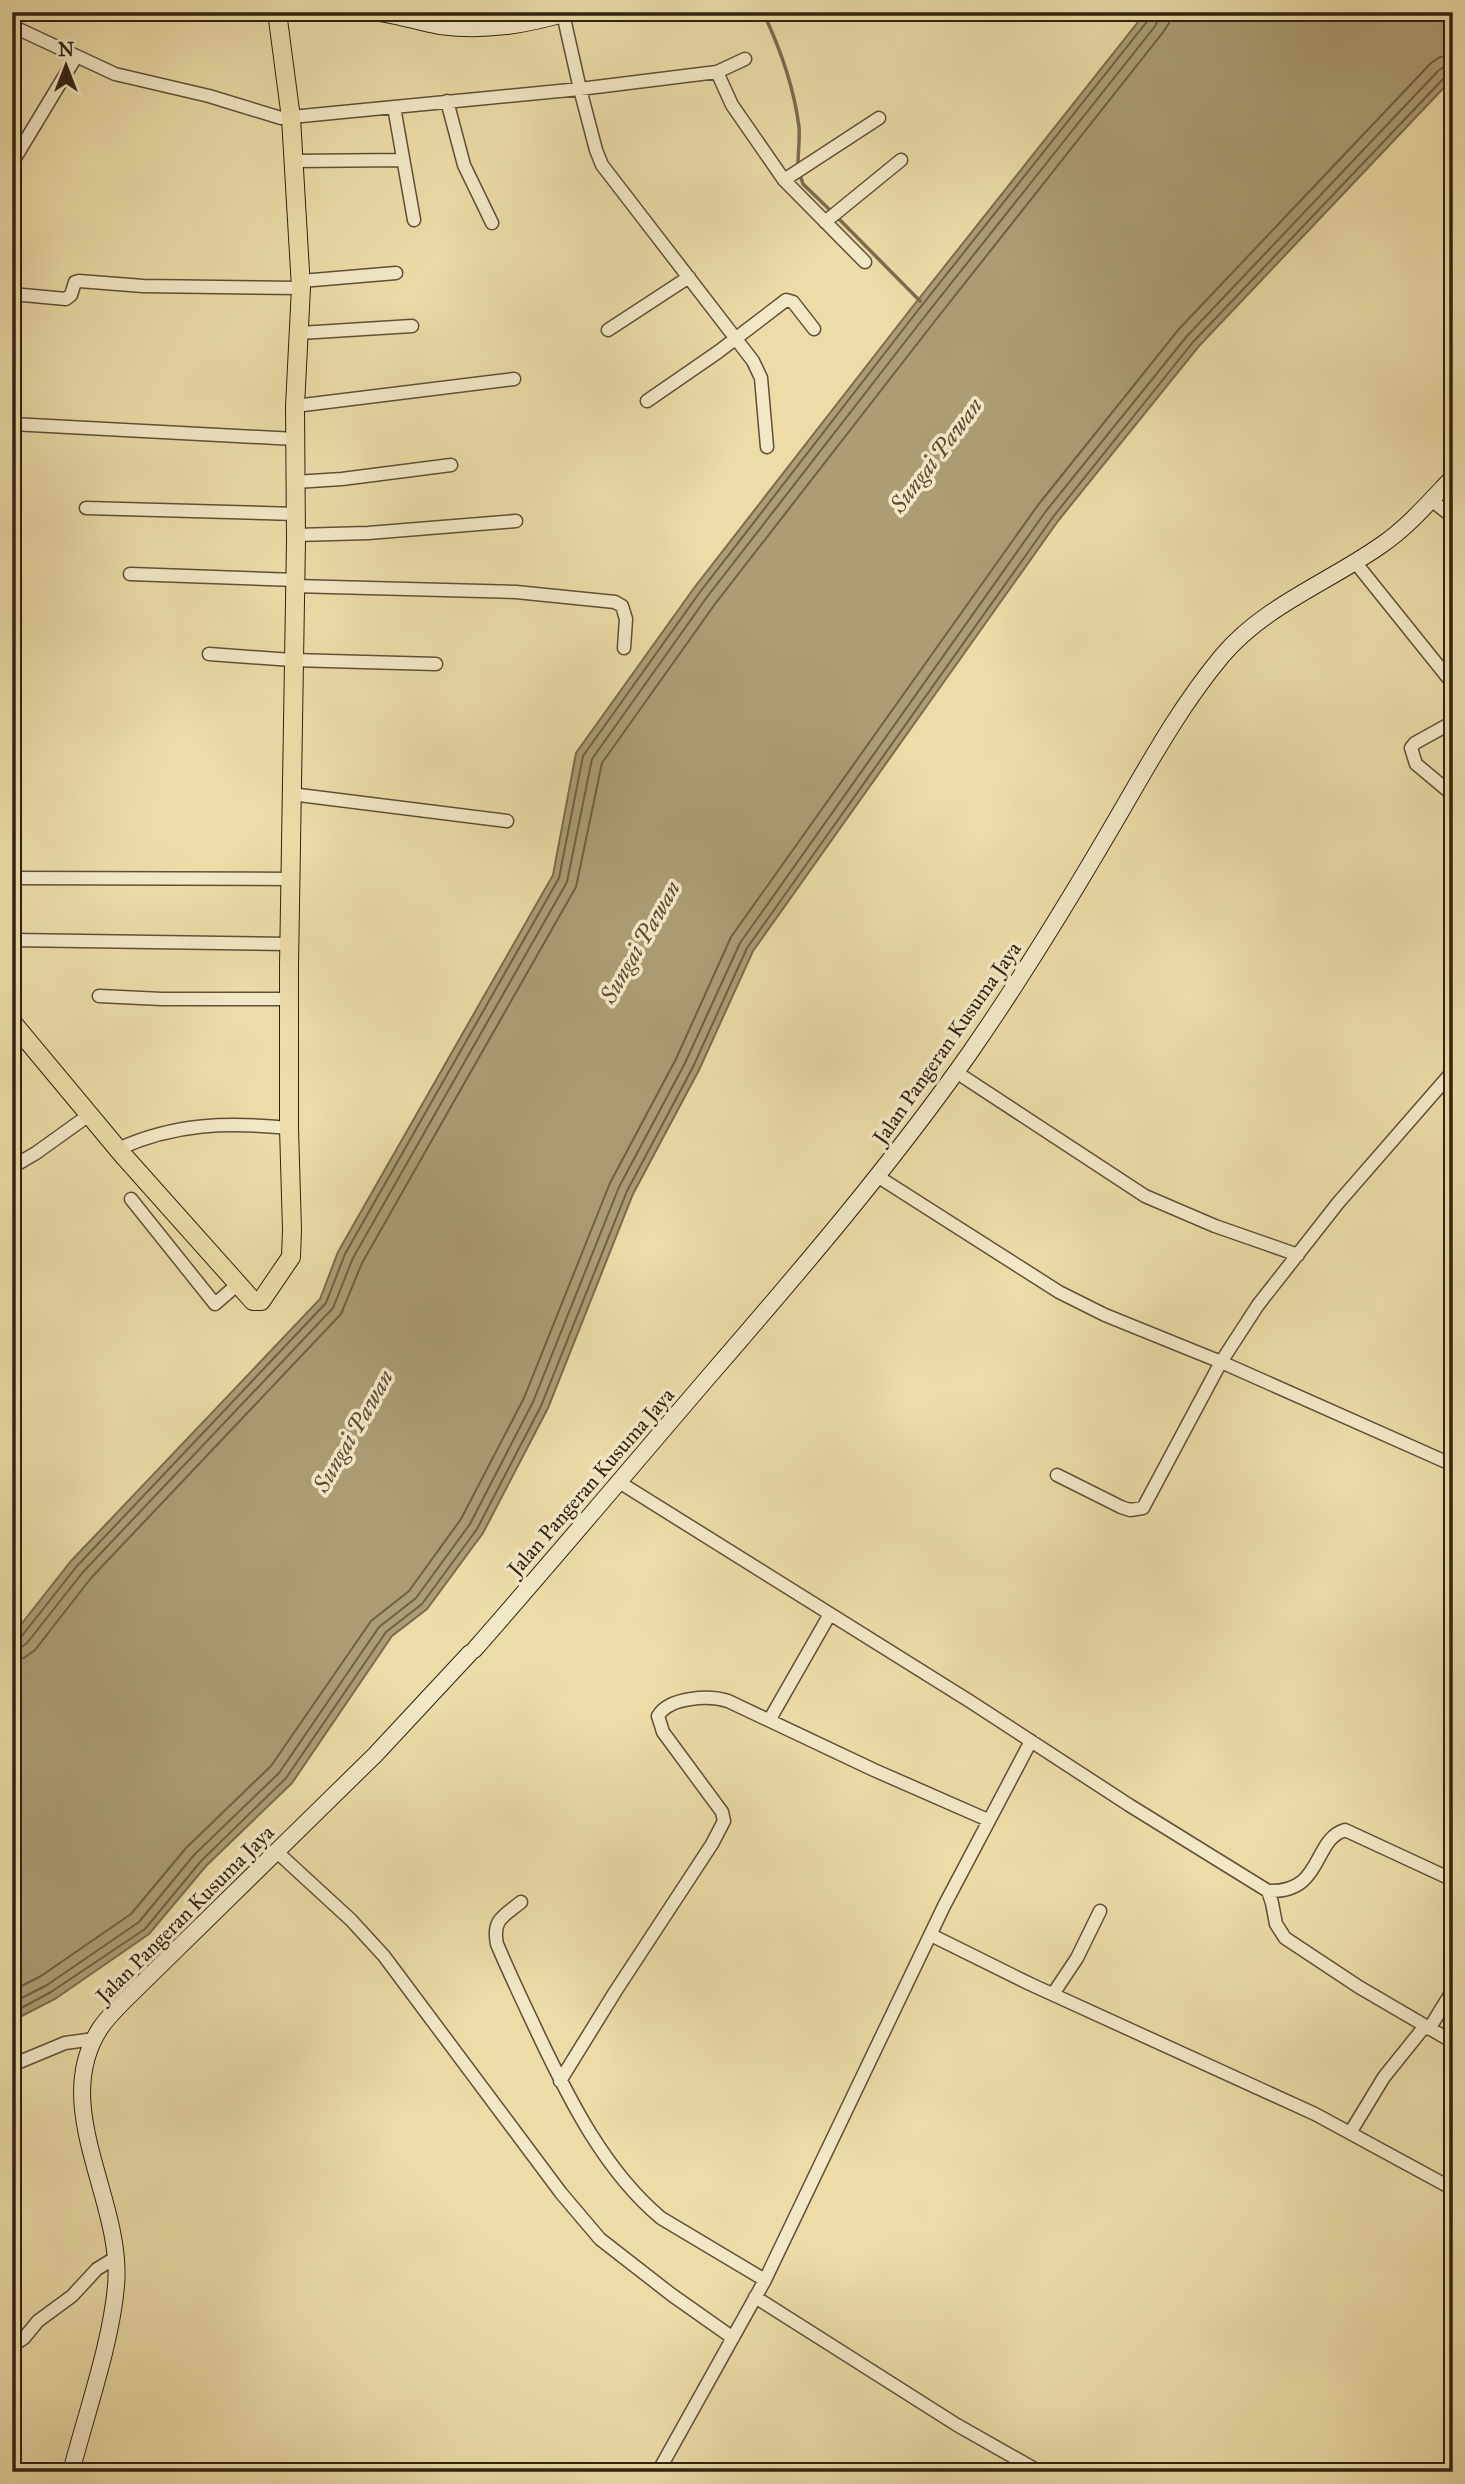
<svg xmlns="http://www.w3.org/2000/svg" width="1465" height="2484" font-family="'IM FELL Great Primer',serif">
	<style>
		.water { fill: #ac9d75; stroke: #7b6c4d; stroke-width: 2 }
		.lines { fill: none; stroke-linecap: round; stroke-linejoin: round }
		.shore { stroke: #6e6044; stroke-width: 2 }
		.stream { stroke: #7b6c4d; stroke-width: 3.5 }
		.street-casing { stroke: #605038; stroke-width: 15 }
		.secondary-casing { stroke: #312212; stroke-width: 18 }
		.primary-casing { stroke: #312212; stroke-width: 20 }
		.street { stroke: #f2e8c6; stroke-width: 12 }
		.secondary { stroke: #f2e8c6; stroke-width: 16 }
		.primary { stroke: #ebdca8; stroke-width: 18 }
		.labels { text-anchor: middle; dominant-baseline: central; stroke-width: 7; stroke-linejoin: round; paint-order: stroke }
		.street-label { font-size: 21px; fill: #312212; stroke: #f2e8c6 }
		.water-label { font-size: 23px; font-style: italic; fill: #5c4d35; stroke: #f2e8c6 }
	</style>
	<rect width="100%" height="100%" fill="#ebdca8"/>
	<filter id="stains"><feTurbulence type="fractalNoise" baseFrequency=".00286" numOctaves="4"/><feColorMatrix values="0 0 0 0 .2 0 0 0 0 .09 0 0 0 0 .02 0 0 0 .5 -.17"/></filter>
	<radialGradient id="worn" r=".72"><stop offset=".6" stop-color="#630" stop-opacity="0"/><stop offset="1" stop-color="#630" stop-opacity=".3"/></radialGradient>
	<path class="water" d="M1146,12H1453V78L1199,346L1058,521L753,951L699,1070L633,1194L548,1408L483,1533L427,1609L392,1636L292,1783L206,1866L149,1934L55,1999L12,2021V1636L71,1561L320,1299L338,1252L553,875L576,753L694,588L910,310Z"/>
	<g class="lines">
		<path class="shore" d="M12,1640L21,1637L77,1566L326,1303L345,1254L559,878L583,756L700,592L915,314L1149,19L1151,12
			M12,1649L20,1648L27,1643L83,1572L333,1308L353,1258L567,882L592,759L707,597L922,320L1156,25L1159,12
			M12,1659L24,1658L35,1650L91,1578L341,1314L362,1263L576,887L602,763L715,604L931,326L1164,31L1169,23L1170,12
			M12,1991L41,1976L131,1914L186,1848L271,1766L371,1621L409,1591L461,1519L524,1398L610,1183L676,1059L731,937L1038,505L1179,329L1431,63L1440,57L1453,55
			M12,2003L47,1985L139,1922L194,1855L279,1773L379,1627L416,1598L470,1524L533,1402L619,1187L685,1063L740,943L1046,511L1187,336L1438,71L1445,66L1453,65
			M12,2013L51,1992L145,1929L201,1861L286,1778L386,1632L422,1604L477,1529L541,1406L627,1191L693,1067L747,948L1053,517L1193,342L1445,77L1453,74"/>
		<path class="stream" d="M763,12C780,48 794,87 799,127C800,139 798,152 798,165
			M799,172L803,184L832,212
			M837,217L920,301"/>
		<defs>
			<path id="street" d="M563,14L580,89L596,150L602,165L753,361L761,378L767,447
				M12,26L115,74L209,96L281,118L580,89L717,72L745,59
				M717,72L732,105L784,180L865,262
				M447,101L464,165L492,223
				M394,107L414,220
				M294,161L402,160
				M12,163L76,57
				M784,180L879,118
				M825,222L901,160
				M301,281L396,273
				M12,294L66,299L71,295L75,282L79,281L143,286L301,288
				M608,330L689,277
				M300,333L412,326
				M647,401L718,352L786,300L793,302L814,329
				M295,406L514,379
				M12,424L295,439
				M295,482L342,479L451,465
				M1431,500L1453,517
				M86,508L296,514
				M296,535L368,533L516,521
				M1355,562L1453,684
				M130,574L295,580
				M294,586L516,592L615,602L622,606L626,619L624,648
				M209,654L292,660L436,664
				M1453,722L1415,743L1411,748L1416,764L1453,795
				M291,794L507,821
				M12,878L291,879
				M12,940L289,944
				M99,996L162,999H289
				M956,1072L1145,1196L1215,1226L1298,1255
				M118,1149C175,1123 228,1122 289,1128
				M12,1167L36,1153L89,1115
				M877,1176L1059,1292L1105,1315L1221,1362L1453,1465
				M131,1199L215,1304L238,1284
				M1057,1475L1121,1507L1130,1510L1143,1508L1221,1362L1258,1305L1338,1203L1453,1071
				M619,1482L971,1702L1129,1805L1268,1891C1324,1893 1312,1840 1345,1830L1453,1880
				M770,1719L830,1614
				M277,1852L351,1920L384,1956L561,2193L600,2239L672,2295L733,2338
				M1268,1891L1272,1903L1276,1924L1285,1938L1359,1987L1453,2042
				M521,1902C504,1916 492,1919 497,1944C510,1975 525,2006 539,2036C570,2101 605,2171 661,2218L765,2280
				M931,1935L1030,1984L1315,2114L1453,2189
				M1053,1994L1077,1958L1100,1911
				M1429,2029L1453,1990
				M12,2065L65,2043L94,2039
				M560,2081L615,1992L712,1844L724,1821L722,1812L663,1732L658,1716C669,1697 709,1695 728,1701L874,1770L988,1820
				M1350,2133L1384,2077L1425,2026
				M755,2297L957,2425L1040,2472
				M12,2346L24,2338L38,2321L72,2296L97,2269L115,2258
				M658,2472L765,2280L944,1906L1031,1741"/>
			<path id="secondary" d="M369,12C393,13 416,22 440,26C485,32 527,25 570,12
				M278,13L338,12
				M474,1650C554,1559 632,1466 711,1374C801,1270 890,1166 969,1054C1019,982 1065,907 1109,832C1145,771 1177,710 1222,656C1264,606 1327,583 1380,546C1408,527 1430,501 1453,477
				M71,2472C86,2414 111,2344 116,2286C124,2201 48,2106 101,2027C108,2017 117,2008 126,1999L375,1755L470,1653"/>
			<path id="primary" d="M12,1022L122,1154L238,1284L253,1301H261L291,1257L292,1230L289,1128V966L296,540L295,406L301,288L291,118L277,12"/>
		</defs>
		<use href="#street" class="street-casing"/>
		<use href="#secondary" class="secondary-casing"/>
		<use href="#primary" class="primary-casing"/>
		<use href="#street" class="street"/>
		<use href="#secondary" class="secondary"/>
		<use href="#primary" class="primary"/>
	</g>
	<g class="labels">
		<g class="street-label">
			<text transform="translate(947 1043) rotate(-55)">Jalan Pangeran Kusuma Jaya</text>
			<text transform="translate(591 1482) rotate(-49)">Jalan Pangeran Kusuma Jaya</text>
			<text transform="translate(185 1914) rotate(-45)">Jalan Pangeran Kusuma Jaya</text>
		</g>
		<g class="water-label">
			<text transform="translate(936 455) rotate(-53)">Sungai Pawan</text>
			<text transform="translate(640 942) rotate(-60)">Sungai Pawan</text>
			<text transform="translate(353 1431) rotate(-60)">Sungai Pawan</text>
		</g>
	</g>
	<rect width="1465" height="2484" fill="none" stroke="#ebdca8" stroke-width="42"/>
	<rect x="14" y="14" width="1437" height="2456" fill="none" stroke="#312212" stroke-width="3.5"/>
	<rect x="21" y="21" width="1423" height="2442" fill="none" stroke="#312212" stroke-width="2"/>
	<g transform="translate(66 66)" stroke="#f2e8c6" stroke-width="5" paint-order="stroke">
	<path d="M0-5L12 26L0 18L-12 26Z" fill="#312212"/>
	<text y="-10" font-size="19" font-weight="bold" text-anchor="middle" fill="#312212">N</text>
	</g>
	<rect width="100%" height="100%" filter="url(#stains)"/>
	<rect width="100%" height="100%" fill="url(#worn)"/>
</svg>
